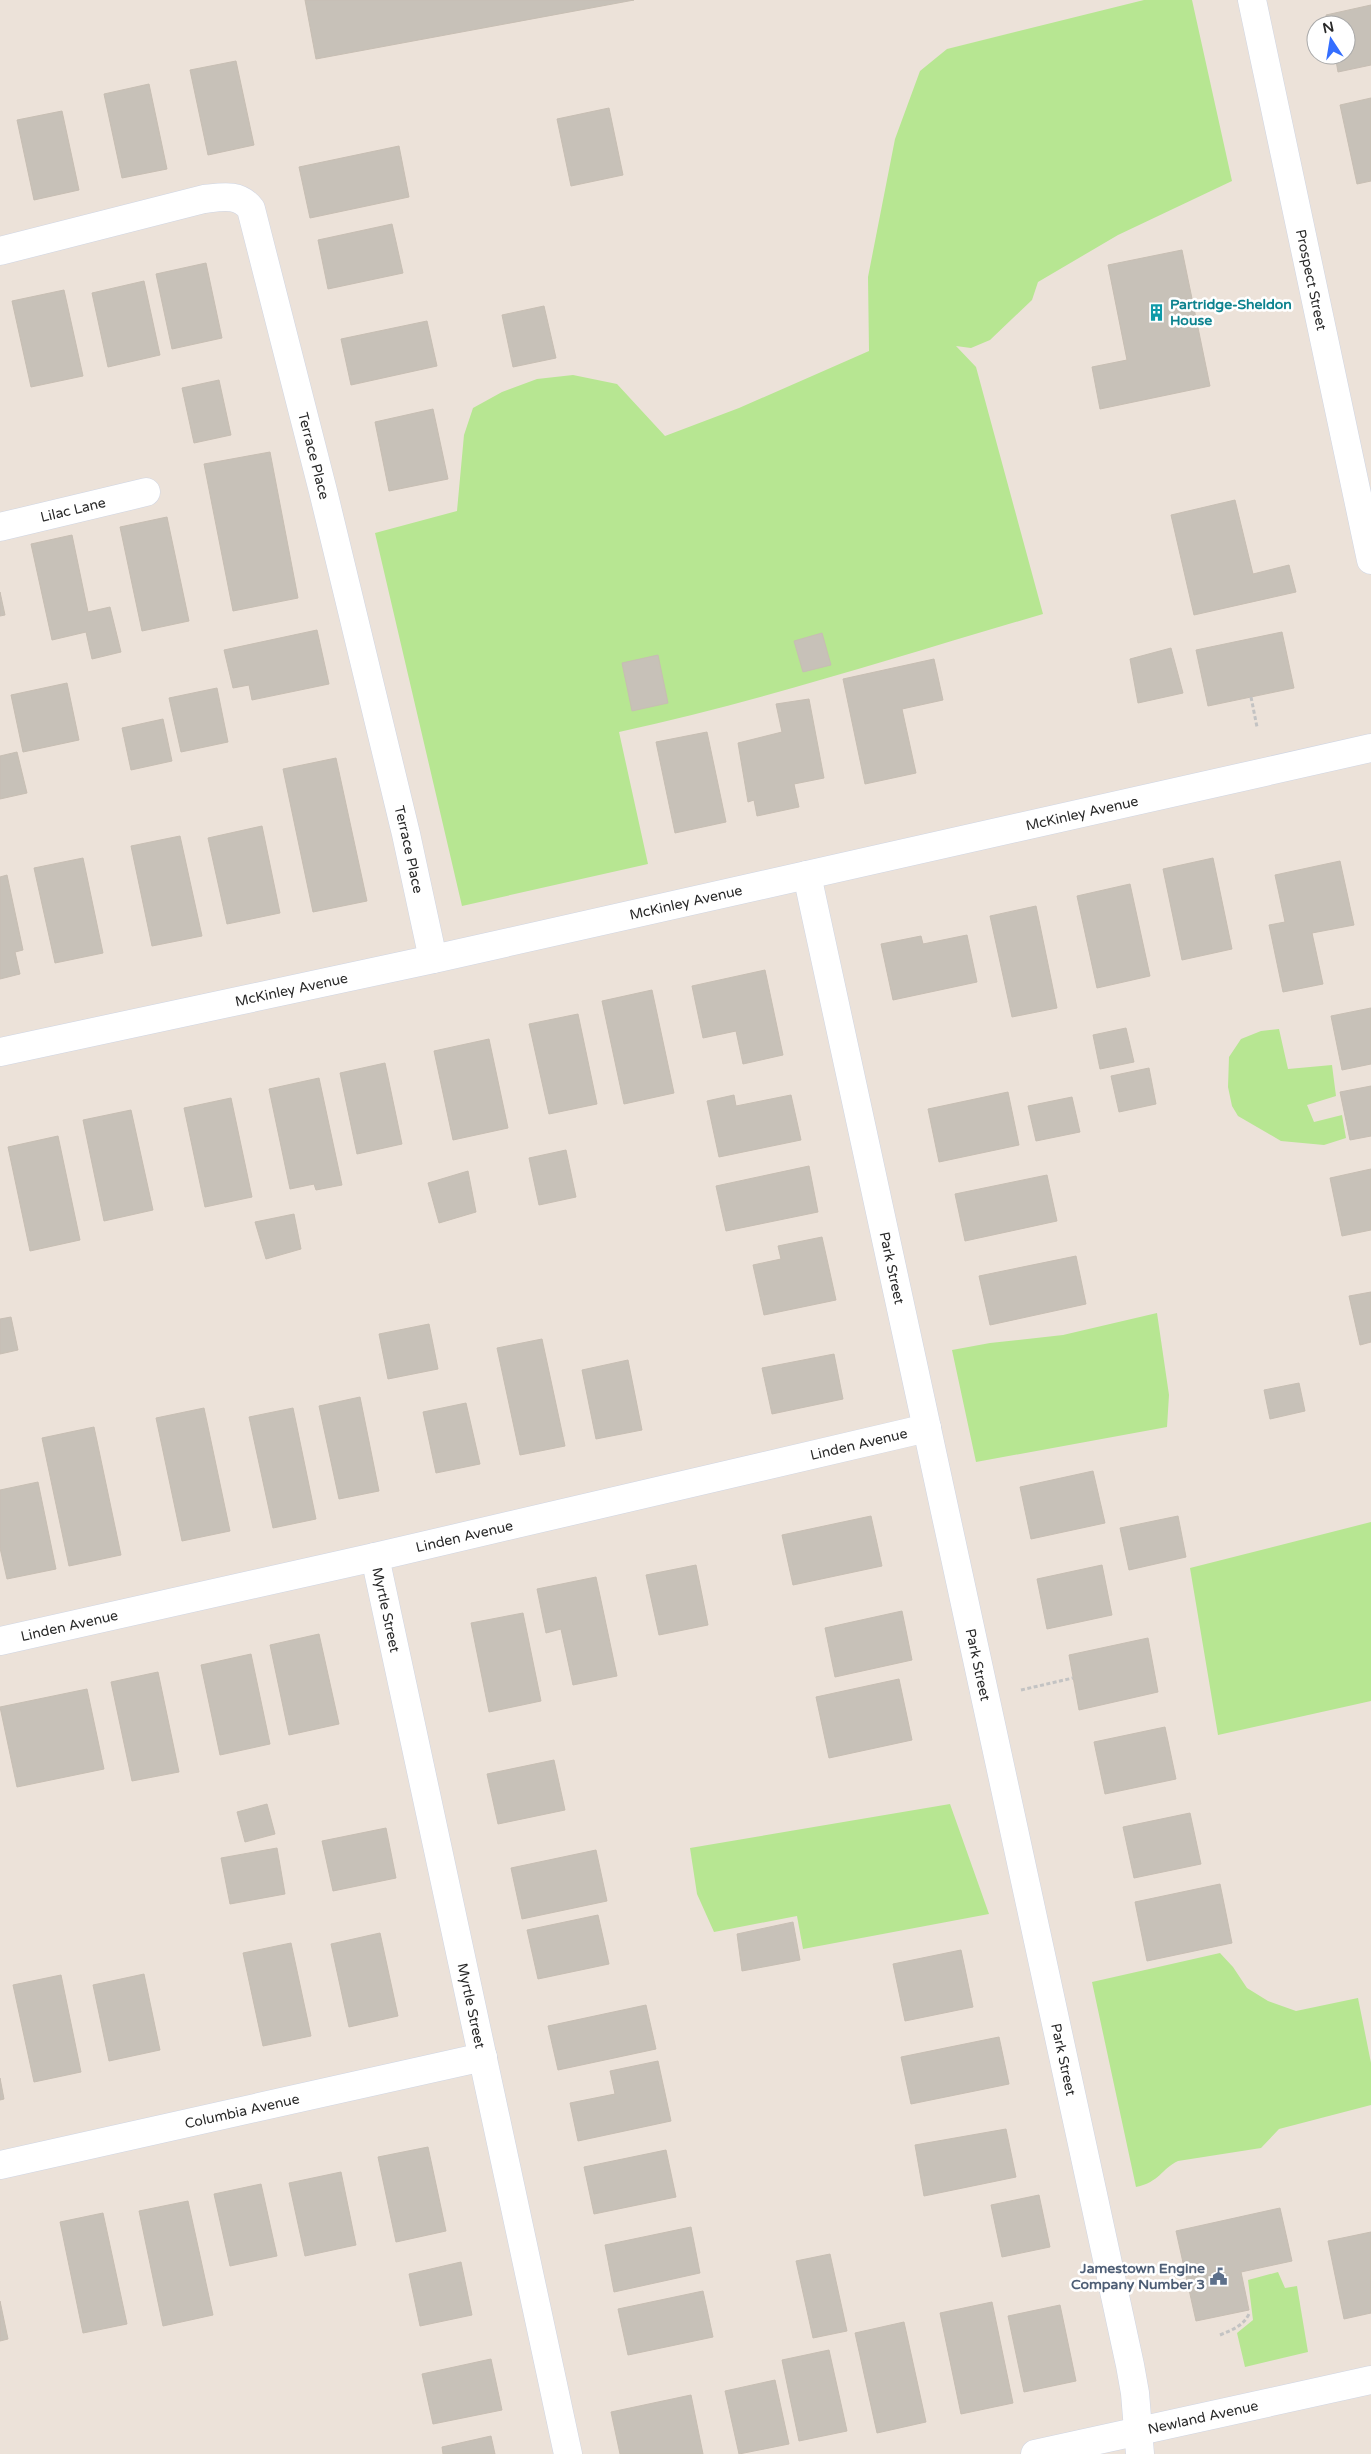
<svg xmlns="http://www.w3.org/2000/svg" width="1371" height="2454" font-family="'Varela Round',sans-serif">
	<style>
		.green { fill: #b7e692 }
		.building { fill: #c7c1b8; stroke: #c7beb3 }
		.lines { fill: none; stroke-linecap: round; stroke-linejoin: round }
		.minor-casing { stroke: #cfd5e3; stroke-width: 29 }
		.tertiary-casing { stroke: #cfd5e3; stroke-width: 29 }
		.path { stroke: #c3c3c3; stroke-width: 3; stroke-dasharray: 4 2.5; stroke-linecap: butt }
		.minor { stroke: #fff; stroke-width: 28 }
		.tertiary { stroke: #fff; stroke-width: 28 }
		.labels { text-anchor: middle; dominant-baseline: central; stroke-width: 5; stroke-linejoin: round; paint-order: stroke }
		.street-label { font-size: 14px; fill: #292929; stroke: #fff }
		.culture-label { font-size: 14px; font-weight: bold; fill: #0d838f; stroke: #fff; text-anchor: start }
		.service-label { font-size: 14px; font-weight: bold; fill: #4e5e75; stroke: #fff; text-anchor: end }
	</style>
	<rect width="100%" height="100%" fill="#ece2d9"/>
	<path class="green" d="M1144,0H1192L1232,181L1118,235L1038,282L1032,300L990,340L971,348L956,346L976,367L1043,614C902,655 762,701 619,732L648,864L462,906L375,533L457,511L464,435L473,408L502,392L537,379L573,375L617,384L665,436L739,408L869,351L868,277L895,139L920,71L947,49Z
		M1279,1029L1288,1069L1332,1065L1336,1096L1307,1105L1314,1122L1342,1115L1346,1138L1324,1145L1281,1141L1238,1116L1232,1106L1228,1087L1229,1057L1241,1039L1261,1031Z
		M1157,1313L1169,1395L1167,1427L976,1462L952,1350L990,1343L1063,1335Z
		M1371,1522V1701L1218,1735L1190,1568Z
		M950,1804L989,1914L803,1949L797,1916L714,1932L697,1894L690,1848Z
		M1220,1953L1233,1967L1247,1988L1268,2001L1296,2011L1358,1998L1371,2063V2105L1279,2129L1261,2148L1178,2161C1161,2169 1160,2182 1136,2187L1092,1982Z
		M1278,2272L1285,2288L1297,2286L1308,2352L1245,2367L1237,2333L1253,2320L1248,2280Z"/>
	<path class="building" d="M305,0H634L316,59Z
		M1371,5V65L1338,72L1335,55H1346V25H1328L1326,15Z
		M236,61L254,145L208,155L190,70Z
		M149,84L167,169L122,178L104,94Z
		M1371,98V181L1357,184L1340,105Z
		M609,108L623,175L571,186L557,119Z
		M62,111L79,190L34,200L17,120Z
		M399,146L409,197L310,218L299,167Z
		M392,224L403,273L328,289L318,240Z
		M1182,250L1210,386L1100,409L1092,367L1127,360L1108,265Z
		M206,263L222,338L172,349L156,274Z
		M144,281L160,355L108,367L92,293Z
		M64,290L83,376L31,387L12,301Z
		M544,306L556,358L513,367L502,315Z
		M427,321L437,366L351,385L341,339Z
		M219,380L231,435L194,443L182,388Z
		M433,409L448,479L389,491L375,422Z
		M270,452L298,598L233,611L204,464Z
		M1235,500L1253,574L1289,565L1296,592L1194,615L1171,515Z
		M167,517L189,621L142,631L120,527Z
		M72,535L88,612L110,607L121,652L92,659L86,632L52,640L31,544Z
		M0,592L5,615L0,616Z
		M317,630L329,684L252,700L249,685L233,688L224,650Z
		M1282,632L1294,688L1208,706L1196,650Z
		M822,633L831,665L803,672L794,641Z
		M1171,648L1183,693L1138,703L1130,659Z
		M658,655L668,703L632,711L622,663Z
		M934,659L943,700L902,709L916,773L865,784L843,679Z
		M67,683L79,740L23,752L11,695Z
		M217,688L228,742L181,752L169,698Z
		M809,699L824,778L794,784L799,807L757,816L754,800L748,802L738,743L782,732L776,704Z
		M163,719L172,761L131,770L122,728Z
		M707,732L726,822L675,833L656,742Z
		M17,752L27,793L0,799V756Z
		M336,758L367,901L313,912L283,769Z
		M262,826L280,913L227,924L208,838Z
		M180,836L202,936L152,946L131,846Z
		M83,858L103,953L55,963L34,868Z
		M1213,858L1232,949L1182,960L1163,869Z
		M1340,861L1354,925L1312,933L1323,984L1283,992L1269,925L1285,922L1275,875Z
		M7,875L23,950L15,952L20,974L0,979V877Z
		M1130,884L1150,976L1097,988L1077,896Z
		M1036,906L1057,1008L1012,1017L990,916Z
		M967,935L977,982L893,1000L881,944L921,936L923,944Z
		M765,970L783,1055L743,1064L736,1031L703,1038L692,986Z
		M652,990L674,1093L624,1104L602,1001Z
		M1371,1008V1064L1342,1070L1331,1016Z
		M578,1014L597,1104L549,1114L529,1024Z
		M1126,1028L1134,1062L1100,1069L1093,1035Z
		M489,1039L508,1128L453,1140L434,1051Z
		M385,1063L402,1144L357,1154L340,1073Z
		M1149,1068L1156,1104L1119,1112L1111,1076Z
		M319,1078L342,1185L316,1190L314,1184L290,1189L269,1089Z
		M1371,1086V1136L1350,1140L1340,1092Z
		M1008,1092L1019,1145L939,1162L928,1109Z
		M734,1095L736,1106L791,1095L801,1140L719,1157L707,1101Z
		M1072,1097L1080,1132L1036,1141L1028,1106Z
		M231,1098L252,1197L205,1207L184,1108Z
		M131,1110L153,1210L104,1221L83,1120Z
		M58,1136L80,1240L30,1251L8,1147Z
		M566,1150L576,1197L539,1205L529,1158Z
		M809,1166L818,1212L726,1231L716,1186Z
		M1371,1169V1230L1342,1236L1330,1178Z
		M468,1171L476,1212L439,1223L428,1183Z
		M1047,1175L1057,1221L965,1241L955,1194Z
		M294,1214L301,1249L266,1259L255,1222Z
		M822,1237L836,1300L764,1315L753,1265L781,1259L778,1246Z
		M1076,1256L1086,1304L990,1325L979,1276Z
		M1371,1292V1342L1360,1345L1349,1296Z
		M11,1317L18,1350L0,1354V1319Z
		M429,1324L438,1369L388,1379L379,1334Z
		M542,1339L565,1446L520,1455L497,1348Z
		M834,1354L843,1399L772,1414L762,1368Z
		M628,1360L642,1430L596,1439L582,1370Z
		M1299,1383L1305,1411L1270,1419L1264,1390Z
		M360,1397L379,1491L339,1499L319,1406Z
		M466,1403L480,1464L436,1473L423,1412Z
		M204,1408L230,1531L182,1541L156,1418Z
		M293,1408L316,1519L273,1528L249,1417Z
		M94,1427L121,1555L69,1566L42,1438Z
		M1093,1471L1105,1523L1031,1539L1020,1487Z
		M38,1482L56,1569L7,1579L0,1548V1490Z
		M871,1516L882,1566L793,1585L782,1535Z
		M1178,1516L1186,1557L1129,1570L1120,1528Z
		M696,1565L708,1625L659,1635L646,1575Z
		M1102,1565L1112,1615L1047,1629L1037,1579Z
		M596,1577L617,1676L573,1685L561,1629L546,1633L537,1589Z
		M902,1611L912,1660L835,1677L825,1628Z
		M523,1613L541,1701L489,1712L471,1623Z
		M319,1634L339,1724L289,1735L270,1645Z
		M1148,1638L1158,1692L1079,1710L1069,1655Z
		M251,1654L270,1744L220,1755L201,1665Z
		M158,1672L179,1772L132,1781L111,1682Z
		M899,1679L912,1740L829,1758L816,1697Z
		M87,1689L104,1769L17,1787L0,1707Z
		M1165,1727L1176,1779L1105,1794L1094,1742Z
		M554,1760L565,1810L498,1824L487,1774Z
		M267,1804L275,1834L245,1842L237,1812Z
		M1190,1813L1201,1864L1134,1878L1123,1827Z
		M386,1828L396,1878L333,1891L322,1841Z
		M277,1848L285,1894L230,1904L221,1858Z
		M596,1850L607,1901L522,1919L511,1868Z
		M1220,1884L1232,1943L1147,1961L1135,1902Z
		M598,1915L609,1964L538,1979L527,1930Z
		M793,1922L800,1960L742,1971L737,1934Z
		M380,1933L398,2016L349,2027L331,1944Z
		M291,1943L311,2036L263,2046L243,1953Z
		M961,1950L973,2007L905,2021L893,1964Z
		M144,1974L160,2050L109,2061L93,1985Z
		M61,1975L81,2072L34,2082L13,1985Z
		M646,2005L656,2049L558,2070L548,2026Z
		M999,2037L1009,2084L911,2104L901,2057Z
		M658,2061L671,2121L578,2141L570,2103L615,2094L610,2071Z
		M0,2078L4,2099L0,2100Z
		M1006,2129L1016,2177L924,2196L915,2145Z
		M428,2147L446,2231L396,2242L378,2157Z
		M666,2150L676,2197L594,2214L584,2167Z
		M341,2172L356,2245L305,2256L289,2183Z
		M261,2184L277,2256L230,2266L214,2194Z
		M1039,2195L1050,2247L1002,2257L991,2205Z
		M188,2201L213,2315L163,2326L139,2211Z
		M1280,2208L1292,2261L1241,2272L1249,2310L1196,2321L1176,2231Z
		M103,2213L127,2324L83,2333L60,2222Z
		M691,2227L700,2273L614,2292L605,2245Z
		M1371,2232V2313L1344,2319L1328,2241Z
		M830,2254L847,2331L813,2338L796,2261Z
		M461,2262L472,2315L420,2326L409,2274Z
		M703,2291L713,2337L628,2355L618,2309Z
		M0,2301L8,2339L0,2341Z
		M992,2302L1013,2403L961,2414L940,2313Z
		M1060,2305L1076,2381L1024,2392L1008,2316Z
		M904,2322L926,2422L877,2433L855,2333Z
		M829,2350L847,2431L799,2441L782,2360Z
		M491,2359L502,2410L433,2424L422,2374Z
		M775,2380L789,2444L739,2454L725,2391Z
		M691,2395L703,2454H620L611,2412Z
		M491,2436L495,2454H443L442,2447Z"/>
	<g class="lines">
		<defs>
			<g id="minor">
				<path id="s1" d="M1252,0L1371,560"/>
				<path id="s2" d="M0,251L204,199C222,197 239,193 251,209L323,491L406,834L433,959"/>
				<path id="s3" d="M0,527L146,492"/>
				<path id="s4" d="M807,875L1130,2365L1135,2393L1140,2454"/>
				<path id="s5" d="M0,1052L438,958L1371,748"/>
				<path id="s6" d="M375,1557L568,2454"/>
				<path id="s7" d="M0,1641L375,1557L927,1428"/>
				<path id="s8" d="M0,2165L483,2057"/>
			</g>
			<g id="tertiary">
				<path id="s9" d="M1035,2454L1371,2380"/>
			</g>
		</defs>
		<use href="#minor" class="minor-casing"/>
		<use href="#tertiary" class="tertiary-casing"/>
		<path class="path" d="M1251,697L1257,727
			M1021,1690L1073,1678
			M1220,2335C1232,2330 1243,2326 1249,2314"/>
		<use href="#minor" class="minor"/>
		<use href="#tertiary" class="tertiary"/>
	</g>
	<defs>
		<symbol id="building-bare" viewBox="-9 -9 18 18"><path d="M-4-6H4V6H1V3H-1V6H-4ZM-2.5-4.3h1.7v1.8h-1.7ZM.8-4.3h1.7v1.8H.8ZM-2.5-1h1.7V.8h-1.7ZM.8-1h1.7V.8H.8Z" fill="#0f9aa8" stroke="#fff" stroke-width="2.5" paint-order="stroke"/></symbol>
		<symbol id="civic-bare" viewBox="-9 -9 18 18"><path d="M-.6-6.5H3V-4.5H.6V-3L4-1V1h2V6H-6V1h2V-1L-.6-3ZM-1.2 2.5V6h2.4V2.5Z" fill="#5c6f8a" stroke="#fff" stroke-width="2.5" paint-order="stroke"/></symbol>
	</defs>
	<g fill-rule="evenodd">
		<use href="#building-bare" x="1144" y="300" width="25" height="25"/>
		<use href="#civic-bare" x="1206" y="2264" width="25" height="25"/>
	</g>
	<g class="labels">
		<g class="street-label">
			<text stroke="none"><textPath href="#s1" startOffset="286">Prospect Street</textPath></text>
			<text stroke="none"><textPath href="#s2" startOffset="516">Terrace Place</textPath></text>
			<text stroke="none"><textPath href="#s3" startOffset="75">Lilac Lane</textPath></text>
			<text stroke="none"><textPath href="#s5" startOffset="1108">McKinley Avenue</textPath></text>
			<text stroke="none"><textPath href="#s2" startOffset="921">Terrace Place</textPath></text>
			<text stroke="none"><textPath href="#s5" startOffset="702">McKinley Avenue</textPath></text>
			<text stroke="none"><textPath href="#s5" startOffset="298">McKinley Avenue</textPath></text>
			<text stroke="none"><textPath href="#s4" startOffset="402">Park Street</textPath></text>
			<text stroke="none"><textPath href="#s7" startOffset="881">Linden Avenue</textPath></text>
			<text stroke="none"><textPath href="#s7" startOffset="476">Linden Avenue</textPath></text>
			<text stroke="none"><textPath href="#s6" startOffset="54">Myrtle Street</textPath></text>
			<text stroke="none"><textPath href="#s7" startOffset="71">Linden Avenue</textPath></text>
			<text stroke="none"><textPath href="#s4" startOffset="808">Park Street</textPath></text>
			<text stroke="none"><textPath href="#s6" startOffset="459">Myrtle Street</textPath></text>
			<text stroke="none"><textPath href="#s4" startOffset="1212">Park Street</textPath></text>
			<text stroke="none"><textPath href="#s8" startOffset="248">Columbia Avenue</textPath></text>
			<text stroke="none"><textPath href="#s9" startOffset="172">Newland Avenue</textPath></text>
		</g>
		<g class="culture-label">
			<text x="1170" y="304">Partridge-Sheldon<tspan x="1170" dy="16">House</tspan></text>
		</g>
		<g class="service-label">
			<text x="1205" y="2268">Jamestown Engine<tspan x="1205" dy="16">Company Number 3</tspan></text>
		</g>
	</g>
	<g transform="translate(1331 40) rotate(348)"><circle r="24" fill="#ffffff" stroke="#a9a9a9"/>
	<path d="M0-4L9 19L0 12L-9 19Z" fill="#346eff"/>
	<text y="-8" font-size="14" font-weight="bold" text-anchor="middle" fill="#292929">N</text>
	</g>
</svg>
